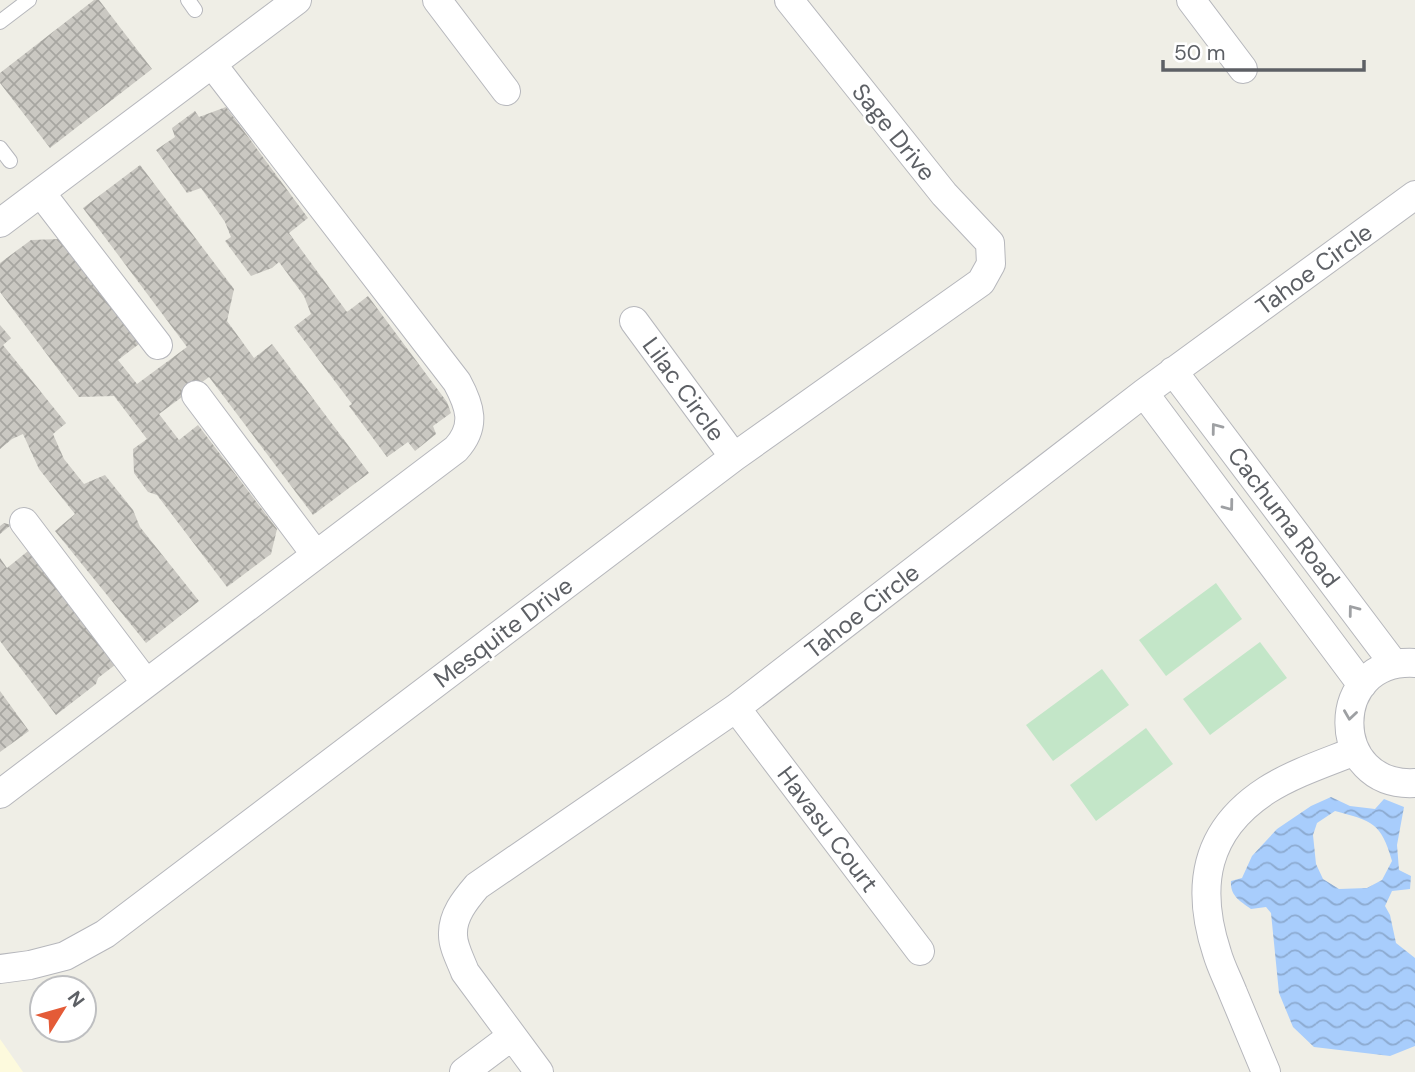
<svg xmlns="http://www.w3.org/2000/svg" width="1415" height="1072" font-family="'DM Sans',sans-serif">
	<style>
		.commercial { fill: #fdfadd }
		.garden { fill: #c3e6c8 }
		.water { fill: url(#water-waves); fill-rule: evenodd }
		.building { fill: url(#building-cross-hatch) }
		.lines { fill: none; stroke-linecap: round; stroke-linejoin: round }
		.lane-casing { stroke: #b6b7bc; stroke-width: 16 }
		.street-casing { stroke: #b6b7bc; stroke-width: 30 }
		.lane { stroke: #fff; stroke-width: 14 }
		.street { stroke: #fff; stroke-width: 28 }
		.oneway { stroke: #9ea0a3 }
		.labels { text-anchor: middle; dominant-baseline: central; stroke-width: 5; stroke-linejoin: round; paint-order: stroke }
		.street-label { font-size: 24px; fill: #5d6065; stroke: #fff }
	</style>
	<defs>
		<pattern id="water-waves" width="16" height="10" patternUnits="userSpaceOnUse" patternTransform="scale(1.75)"><rect width="16" height="10" fill="#a8cdfc"/><path d="M0 5q4-4 8 0t8 0" fill="none" stroke="#8caad0"/></pattern>
		<pattern id="building-cross-hatch" width="8" height="8" patternUnits="userSpaceOnUse" patternTransform="scale(1.75)"><rect width="8" height="8" fill="#cac8c2"/><path d="M0 0l8 8M0 8l8-8" fill="none" stroke="#a7a6a1"/></pattern>
	</defs>
	<rect width="100%" height="100%" fill="#efeee6"/>
	<path class="commercial" d="M0,1039L23,1072H0Z"/>
	<path class="garden" d="M1216,583L1242,619L1166,676L1139,640Z
		M1260,642L1287,678L1210,735L1183,699Z
		M1102,669L1129,705L1053,761L1026,725Z
		M1146,728L1173,764L1096,821L1070,785Z"/>
	<path class="water" d="M1331,797L1350,806L1375,809L1384,799L1404,807L1397,845L1399,870L1411,876L1410,889L1392,891L1385,906L1390,915L1396,943L1415,958V1046L1390,1056L1314,1047L1293,1027L1279,993L1271,913L1266,907L1251,909C1240,901 1230,896 1231,881L1242,878L1252,856L1277,829L1311,806ZM1335,811C1372,821 1381,822 1392,861L1382,880L1367,888L1339,889L1323,879L1316,864L1313,835L1317,823Z"/>
	<path class="building" d="M94,0H99L152,69L50,148L0,83V73Z
		M226,107L308,218L289,233L347,312L368,296L447,402L451,413L433,426L436,434L415,451L408,442L387,457L349,406L352,404L294,327L311,314L304,296L279,262L272,268L251,276L225,241L231,237L225,222L201,188L187,193L156,150L175,137L172,128L195,111L199,117Z
		M140,165L234,289L227,321L254,358L272,344L369,473L313,515L209,377L159,414L179,440L198,425L277,529L271,554L227,587L157,495L148,492L134,473L133,449L147,439L114,396L79,397L0,292V263L31,240L60,239L139,344L118,360L137,384L187,347L83,208Z
		M0,325L11,338L3,345L66,423L53,434L64,459L84,484L105,475L133,510L140,527L199,601L146,643L55,531L75,514L39,469L23,434L12,439L0,449Z
		M4,523L11,525L0,534V526Z
		M28,551L115,665L98,678L96,684L56,715L0,641V558L7,568Z
		M0,691L29,731L0,752Z"/>
	<g class="lines">
		<defs>
			<path id="lane" d="M188,0L195,10
				M0,22L29,0
				M0,148L10,161"/>
			<path id="street" d="M437,0L506,91
				M1191,0L1243,69
				M41,193L158,345
				M0,223L297,0
				M634,321L734,457
				M1173,371L1394,664
				M1144,393L1362,685
				M196,395L316,555
				M24,522L146,683
				M1415,663C1327,658 1328,788 1415,783
				M736,708L920,951
				M0,794L456,449C477,426 470,406 457,382L212,64
				M0,969L30,965L65,956L105,934L734,457L981,282L991,264L990,243L944,194L789,0
				M464,1072L512,1036
				M539,1072L465,972C461,961 453,947 453,935C452,916 465,900 477,886L736,708L1144,393L1415,195
				M1266,1072C1255,1046 1244,1019 1233,993C1228,980 1221,967 1217,953C1195,886 1205,830 1267,790C1294,773 1325,763 1355,751"/>
		</defs>
		<use href="#lane" class="lane-casing"/>
		<use href="#street" class="street-casing"/>
		<use href="#lane" class="lane"/>
		<use href="#street" class="street"/>
	</g>
	<defs><path id="oneway-chevron" d="M-2-3.5L2.5 0L-2 3.5" fill="none" stroke-width="1.6" stroke-linecap="round" stroke-linejoin="round" transform="scale(1.75)"/></defs>
	<g class="oneway">
		<use href="#oneway-chevron" transform="translate(1216 428) rotate(-127)"/>
		<use href="#oneway-chevron" transform="translate(1229 506) rotate(53)"/>
		<use href="#oneway-chevron" transform="translate(1353 610) rotate(-127)"/>
		<use href="#oneway-chevron" transform="translate(1350 715) rotate(98)"/>
	</g>
	<g class="labels">
		<g class="street-label">
			<text transform="translate(894 132) rotate(51)">Sage Drive</text>
			<text transform="translate(1314 269) rotate(-36)">Tahoe Circle</text>
			<text transform="translate(684 389) rotate(54)">Lilac Circle</text>
			<text transform="translate(1284 517) rotate(53)">Cachuma Road</text>
			<text transform="translate(862 611) rotate(-38)">Tahoe Circle</text>
			<text transform="translate(503 632) rotate(-37)">Mesquite Drive</text>
			<text transform="translate(828 829) rotate(53)">Havasu Court</text>
		</g>
	</g>
	<g transform="translate(63 1009) rotate(53)"><circle r="33" fill="#ffffff" stroke="#bebfc1" stroke-width="2"/>
	<path d="M0-5L12 26L0 18L-12 26Z" fill="#e45b37"/>
	<text y="-10" font-size="19" font-weight="bold" text-anchor="middle" fill="#5d6065">N</text>
	</g>
	<path d="M1163 60v10h201v-10" fill="none" stroke="#5d6065" stroke-width="3.5"/>
	<text x="1174" y="60" font-size="21" fill="#5d6065" stroke="#ffffff" stroke-width="5" paint-order="stroke">50 m</text>
</svg>
